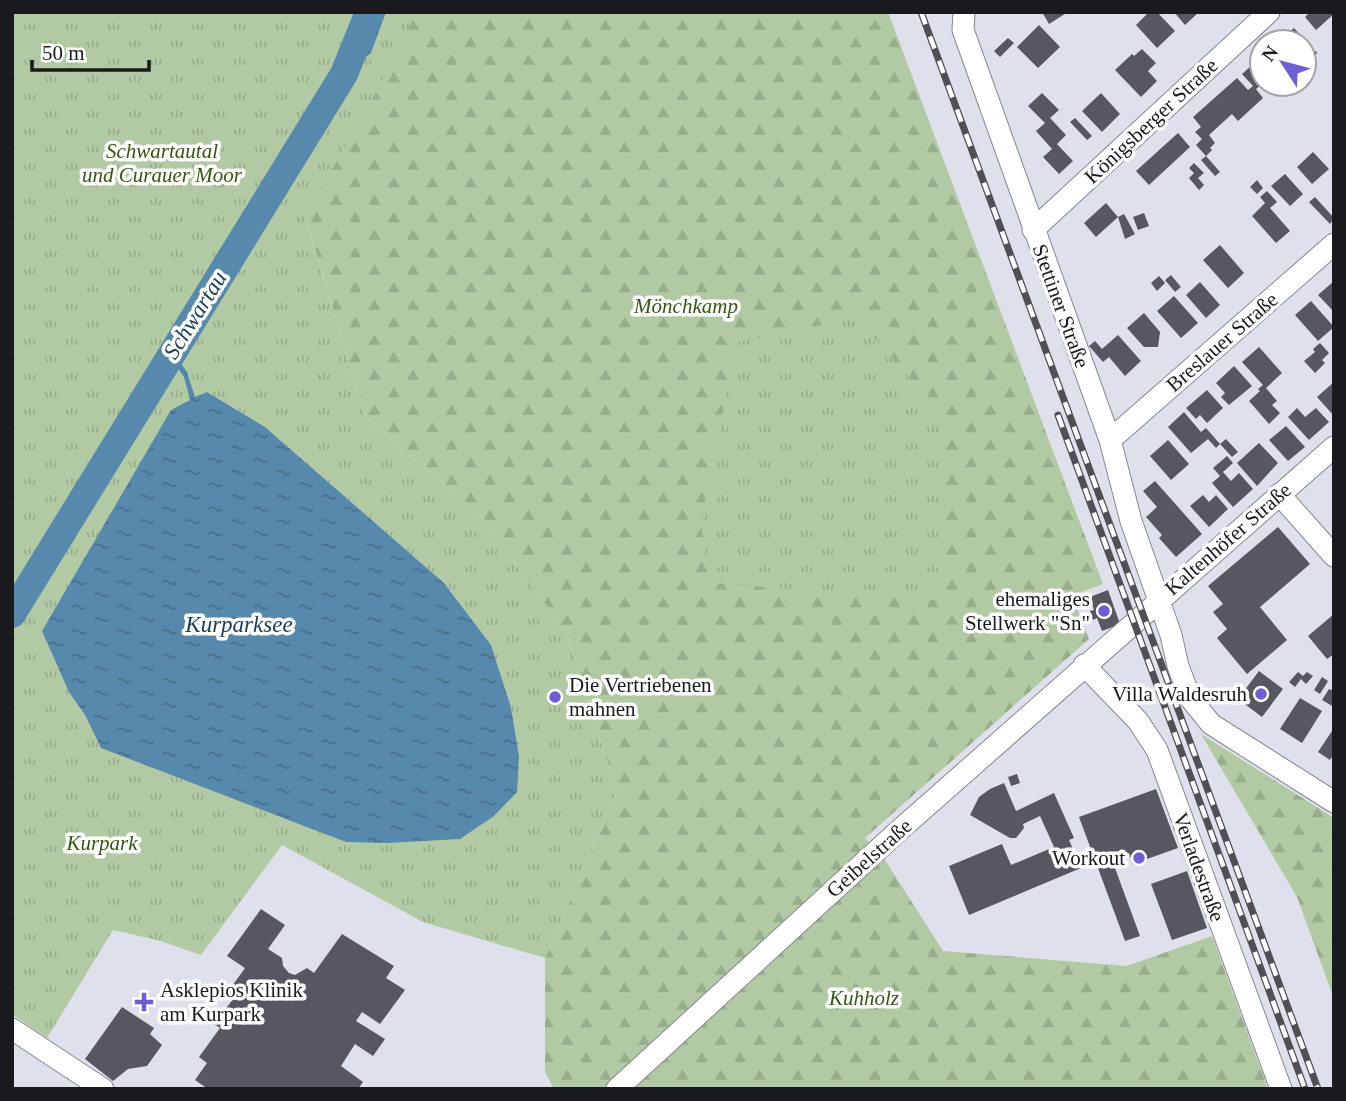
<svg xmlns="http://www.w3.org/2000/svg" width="1346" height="1101" font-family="'Times New Roman',serif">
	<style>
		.forest { fill: url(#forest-firs) }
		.park { fill: url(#park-tufts); fill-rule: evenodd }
		.water { fill: url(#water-ripples) }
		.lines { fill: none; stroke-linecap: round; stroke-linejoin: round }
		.river { stroke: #5789ad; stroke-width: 28 }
		.building { fill: #565761 }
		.minor-casing { stroke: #868791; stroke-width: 23 }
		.minor { stroke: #fff; stroke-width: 21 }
		.rail-casing { stroke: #4f5056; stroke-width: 7 }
		.rail { stroke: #fff; stroke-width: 4.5; stroke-dasharray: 13; stroke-linecap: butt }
		.poi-dot { fill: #6d5ed8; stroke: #fff; stroke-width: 2.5 }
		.labels { text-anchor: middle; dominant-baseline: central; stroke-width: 7; stroke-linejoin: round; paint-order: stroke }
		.street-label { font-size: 21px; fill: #191a1e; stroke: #fff }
		.park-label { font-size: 21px; font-style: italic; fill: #315710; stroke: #fff }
		.poi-label { font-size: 21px; fill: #191a1e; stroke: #fff; text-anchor: end }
		.water-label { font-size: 23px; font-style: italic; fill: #18405a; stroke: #fff }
	</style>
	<defs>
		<pattern id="forest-firs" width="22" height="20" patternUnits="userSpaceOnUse" patternTransform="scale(1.75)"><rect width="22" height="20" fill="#b2caa3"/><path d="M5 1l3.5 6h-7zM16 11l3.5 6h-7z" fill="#98ad8c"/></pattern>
		<pattern id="park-tufts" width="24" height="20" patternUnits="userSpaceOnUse" patternTransform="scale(1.75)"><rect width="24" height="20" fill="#b2caa3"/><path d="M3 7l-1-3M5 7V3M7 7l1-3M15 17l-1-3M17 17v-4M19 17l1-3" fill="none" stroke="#98ad8c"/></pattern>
		<pattern id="water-ripples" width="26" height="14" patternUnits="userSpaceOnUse" patternTransform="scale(1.75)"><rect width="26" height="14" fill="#5789ad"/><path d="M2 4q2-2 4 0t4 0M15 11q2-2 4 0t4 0" fill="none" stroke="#476f8c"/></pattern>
	</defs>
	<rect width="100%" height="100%" fill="#dee0eb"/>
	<path class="forest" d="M386,12H888L1103,584L1072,596L1089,639L865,838L883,857L943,951L1127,966L1212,936L1268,1089H554L545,1072V958L617,791L567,634L479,514L366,418L295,182Z
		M1201,734L1334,818V999L1297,897Z"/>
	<path class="park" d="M12,12H416L391,66L305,216L366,418L479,514L567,634L617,791L545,958L423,922L282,845L201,955L161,941L113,930L47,1038L12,1014ZM207,392L265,427L444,583L491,645L511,707L519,756L101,748L85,715L69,692Z
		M858,318L940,414L946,601L711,583L706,567L701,521L737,342Z"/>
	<path class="water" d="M354,12H386L371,53L344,74L347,39Z
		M173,352L187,372L195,397L207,392L265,427L444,583L491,645L511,707L519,756L517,792L494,816L460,839L387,843L346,842L101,748L85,715L69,692L42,631L171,410L190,400L184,377L170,357Z"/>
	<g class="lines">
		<path class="river" d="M12,614L344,74L369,12"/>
	</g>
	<path class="building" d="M1042,12H1068L1049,24Z
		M1149,12H1157L1175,31L1157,48L1136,25Z
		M1174,12H1199L1185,25Z
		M1310,12H1334V14L1316,30L1305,17Z
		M1039,25L1060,47L1038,68L1017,47Z
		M1294,28L1309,45L1306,47L1317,52L1314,60L1304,56V42H1278Z
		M1008,38L1014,43L1000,57L994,51Z
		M1142,49L1156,63L1148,71L1157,81L1141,97L1115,70L1132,54L1134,56Z
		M1262,56V84L1256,89L1263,98L1238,121L1232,114L1209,135L1215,143L1210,148L1212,150L1206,156L1196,145L1202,139L1195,132L1201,127L1193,117L1237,78L1248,90L1253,86L1242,74Z
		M1042,93L1059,110L1050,118L1066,135L1057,144L1073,161L1059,174L1043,157L1052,149L1036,131L1045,123L1028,106Z
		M1101,93L1120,114L1102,132L1082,111Z
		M1075,118L1092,136L1087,140L1070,122Z
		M1178,133L1190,147L1149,185L1136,171Z
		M1313,152L1329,169L1312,184L1297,167Z
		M1206,156L1220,172L1215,176L1201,160Z
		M1194,163L1204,173L1198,178L1204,185L1199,190L1189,178L1194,173L1189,168Z
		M1285,174L1303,194L1290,206L1271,186Z
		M1257,180L1263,188L1257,194L1250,187Z
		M1267,191L1277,202L1270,208L1290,231L1276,243L1252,216L1265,203L1260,197Z
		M1315,197L1334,218L1330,224L1309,202Z
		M1106,203L1118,217L1096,237L1084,223Z
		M1144,213L1149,226L1138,230L1133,217Z
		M1124,214L1135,234L1125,239L1118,217Z
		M1220,245L1244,273L1228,288L1203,260Z
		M1171,275L1181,287L1175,292L1165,280Z
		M1159,276L1165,283L1157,291L1151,283Z
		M1334,281V312L1318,295Z
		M1200,282L1220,305L1206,318L1186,295Z
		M1174,296L1198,323L1181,338L1157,311Z
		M1311,301L1334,327L1318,341L1295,315Z
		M1144,313L1160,332L1158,347H1144L1127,328Z
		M1118,335L1141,361L1125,376L1109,357L1103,362L1089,346L1095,341L1102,349Z
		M1320,343L1329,353L1322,360L1325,363L1315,373L1304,361L1315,352L1313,349Z
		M1259,347L1282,373L1266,388L1277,401L1272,405L1280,413L1269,424L1249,401L1260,391L1258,389L1263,385L1242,362Z
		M1234,366L1252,386L1229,405L1221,397L1225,393L1216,383Z
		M1334,382V416L1317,397Z
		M1207,390L1223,408L1207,423L1200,415L1196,419L1186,408Z
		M1297,408L1305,417L1316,408L1329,422L1309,440L1288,417Z
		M1184,412L1201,432L1206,428L1220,444L1216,448L1208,439L1191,453L1168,427Z
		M1286,426L1305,447L1288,461L1269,440Z
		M1226,439L1238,452L1232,457L1220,444Z
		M1168,440L1189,464L1171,480L1150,456Z
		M1259,443L1278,463L1257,486L1237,463Z
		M1227,456L1233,463L1223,472L1231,481L1239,473L1253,489L1233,507L1212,483L1220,476L1213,468Z
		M1155,481L1202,534L1176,557L1159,538L1162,535L1146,517L1157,507L1143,491Z
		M1203,495L1209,502L1216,495L1228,509L1209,527L1190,506Z
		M1278,527L1310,564L1260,607L1287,640L1247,674L1217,638L1227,629L1213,612L1223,604L1208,586Z
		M1108,590L1120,624L1102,631L1097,618L1093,620L1090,611L1094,610L1090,597Z
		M1334,614V654L1327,659L1308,636Z
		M1259,671L1283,689L1262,717L1238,699Z
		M1298,672L1303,676L1307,672L1313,676L1306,684L1301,679L1295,687L1289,682Z
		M1322,677L1328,681L1320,694L1314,690Z
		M1329,689L1334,691V707L1322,700Z
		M1300,698L1322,711L1302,743L1280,729Z
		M1334,728V758L1332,757L1330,760L1318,752Z
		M1017,774L1020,783L1011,786L1008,777Z
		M1004,783L1016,811L1054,793L1074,838L1069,840L1081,868L969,915L949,866L1002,844L1011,865L1054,847L1040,816L1023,824L1024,828L1016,838H1010L970,815L979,797L990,789Z
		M1156,789L1178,848L1133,864L1129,853L1112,860L1140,936L1125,941L1079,817Z
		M1187,871L1207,928L1172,940L1151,884Z
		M261,909L285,925L268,949L282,958L283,966L289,973L295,975L307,968L314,973L342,934L394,966L386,978L405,990L380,1024L362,1012L356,1021L385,1039L373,1056L355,1044L341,1066L363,1082L358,1089H208L195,1080L207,1063L199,1057L220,1028L214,1024L237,994L230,989L245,968L227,956Z
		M122,1007L154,1028L150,1034L162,1045L147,1066L128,1069L113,1081L85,1059Z"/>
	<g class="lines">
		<defs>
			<path id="minor" d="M964,12L963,30L1110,440L1131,521L1171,635L1178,666L1190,698L1211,724L1334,802
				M1033,230L1269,12
				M1110,440L1334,244
				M1279,494L1334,556
				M1084,665L1138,721L1157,750L1281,1089
				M12,1029L103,1089
				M617,1089L895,834L1334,447"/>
		</defs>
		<use href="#minor" class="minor-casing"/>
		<use href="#minor" class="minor"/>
		<defs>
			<path id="rail" d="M921,12L1318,1089
				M1058,415L1305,1089"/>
		</defs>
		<use href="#rail" class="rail-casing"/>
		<use href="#rail" class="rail"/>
	</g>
	<g class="poi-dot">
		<circle cx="1104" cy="611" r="7"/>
		<circle cx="1261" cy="694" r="7"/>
		<circle cx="555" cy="697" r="7"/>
		<circle cx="1139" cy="858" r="7"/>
		<path d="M140.5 991.5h7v7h7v7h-7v7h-7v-7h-7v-7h7z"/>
	</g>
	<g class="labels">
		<g class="street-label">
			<text transform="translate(1151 121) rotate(-43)">Königsberger Straße</text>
			<text transform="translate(1061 306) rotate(70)">Stettiner Straße</text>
			<text transform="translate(1222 342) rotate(-41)">Breslauer Straße</text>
			<text transform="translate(1228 539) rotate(-41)">Kaltenhöfer Straße</text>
			<text transform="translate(869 858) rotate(-42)">Geibelstraße</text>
			<text transform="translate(1199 867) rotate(70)">Verladestraße</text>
		</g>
		<g class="park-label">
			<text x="162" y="151">Schwartautal<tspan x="162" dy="24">und Curauer Moor</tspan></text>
			<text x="686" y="306">Mönchkamp</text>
			<text x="102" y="843">Kurpark</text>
			<text x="864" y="998">Kuhholz</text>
		</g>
		<g class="poi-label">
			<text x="1090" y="599">ehemaliges<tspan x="1090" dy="24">Stellwerk "Sn"</tspan></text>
			<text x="569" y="685" text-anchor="start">Die Vertriebenen<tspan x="569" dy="24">mahnen</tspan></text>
			<text x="1247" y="694">Villa Waldesruh</text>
			<text x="1125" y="858">Workout</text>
			<text x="160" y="990" text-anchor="start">Asklepios Klinik<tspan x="160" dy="24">am Kurpark</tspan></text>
		</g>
		<g class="water-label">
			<text transform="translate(195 315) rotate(-58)">Schwartau</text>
			<text x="239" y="624">Kurparksee</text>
		</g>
	</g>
	<rect width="1346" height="1101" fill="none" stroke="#191a1e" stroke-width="28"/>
	<g transform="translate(1283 63) rotate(306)"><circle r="33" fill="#ffffff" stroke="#a3a3a5" stroke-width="2"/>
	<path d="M0-5L12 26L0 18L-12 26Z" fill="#6d5ed8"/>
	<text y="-10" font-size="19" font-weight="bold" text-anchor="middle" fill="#191a1e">N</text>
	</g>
	<path d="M32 60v10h117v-10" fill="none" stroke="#191a1e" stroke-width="3.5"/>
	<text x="42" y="60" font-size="21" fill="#191a1e" stroke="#ffffff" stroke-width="5" paint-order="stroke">50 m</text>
</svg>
